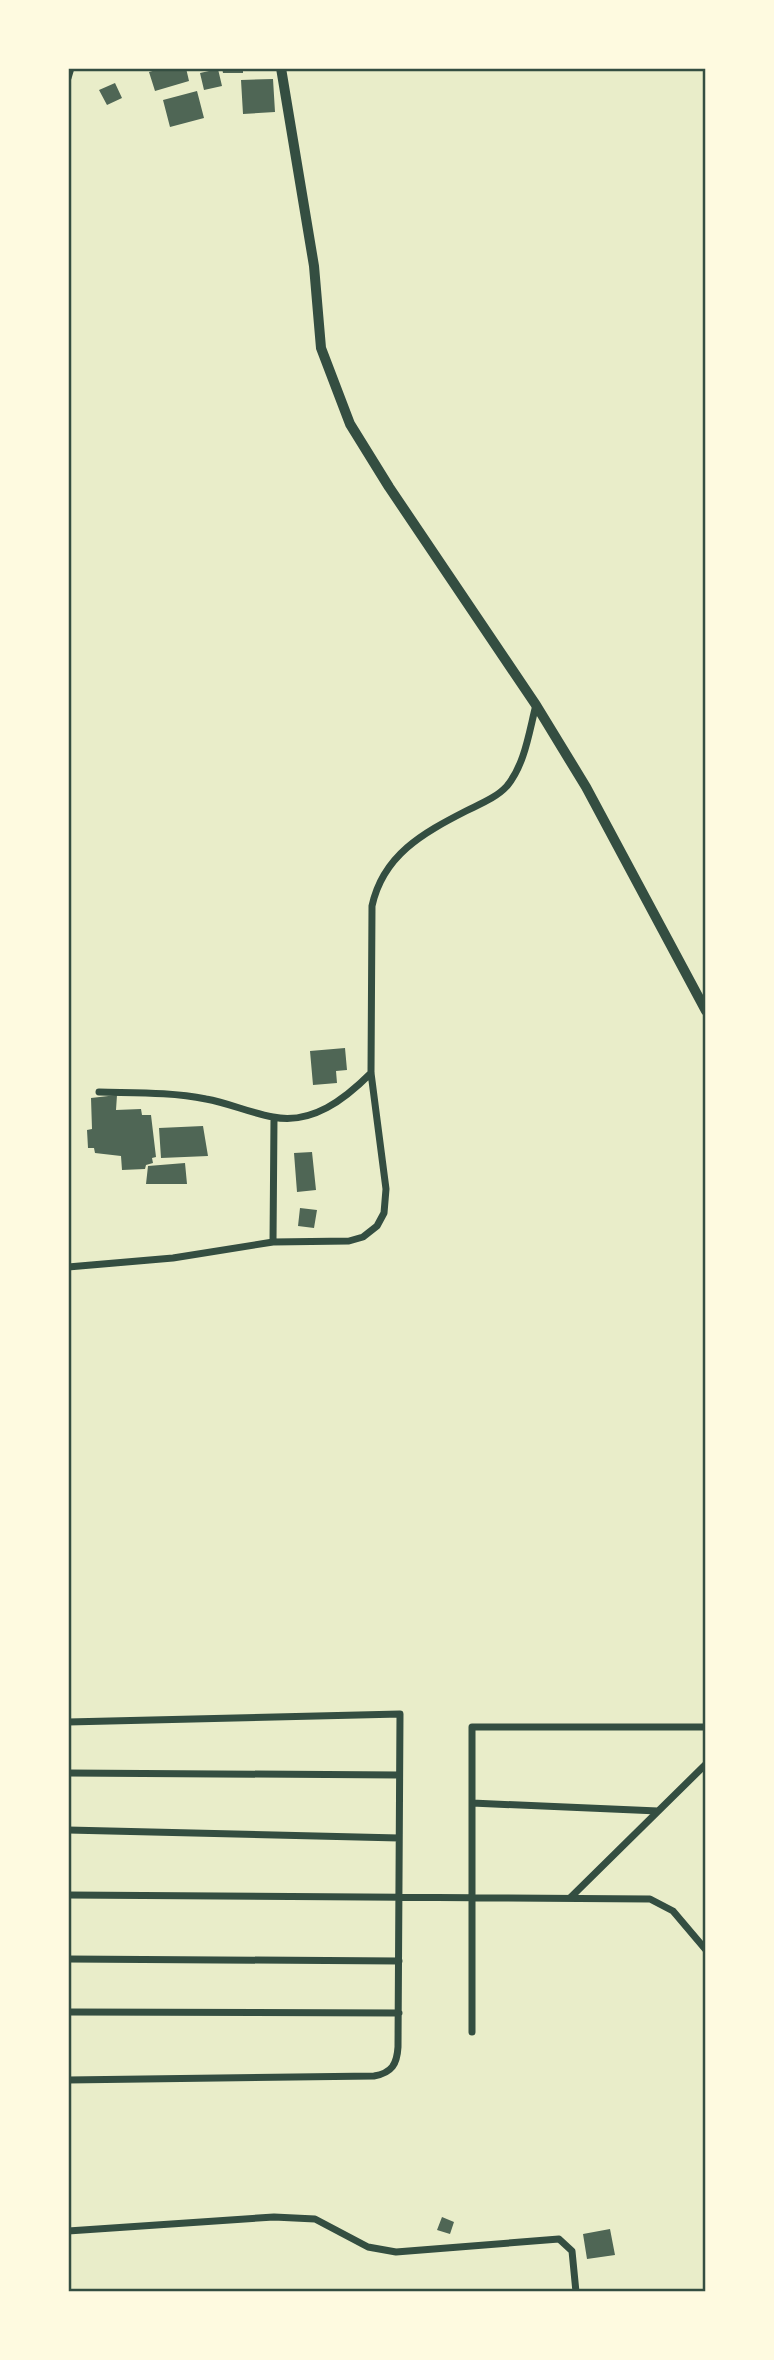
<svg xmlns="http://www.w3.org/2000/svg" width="774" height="2360" font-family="'IBM Plex Serif',serif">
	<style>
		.building { fill: #4f6655 }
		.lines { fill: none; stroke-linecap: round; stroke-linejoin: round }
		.minor { stroke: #344e41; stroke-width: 7 }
		.tertiary { stroke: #344e41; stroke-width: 10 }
		.neatline { fill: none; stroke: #344e41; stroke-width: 2.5 }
	</style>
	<rect width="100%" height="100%" fill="#e9edc9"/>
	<path class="building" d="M163,68H186L189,81L155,91L149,72Z
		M222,68H243V73H223Z
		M218,69L222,86L204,90L200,73Z
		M273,79L275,112L243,114L241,80Z
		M115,83L122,98L107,105L99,90Z
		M197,91L204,118L170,127L163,100Z
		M345,1048L347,1070L336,1071L337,1083L313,1085L310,1051Z
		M117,1095L116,1110L141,1109L142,1115H151L156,1157L152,1158L153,1163L146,1165L145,1169L122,1170L121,1156L95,1153L94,1148H88L87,1130L92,1129L91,1098Z
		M203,1126L208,1156L161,1158L159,1128Z
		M312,1152L316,1190L297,1192L294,1153Z
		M185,1163L187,1184H146L148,1166Z
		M300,1208L317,1210L314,1228L298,1226Z
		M442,2217L454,2222L450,2234L437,2230Z
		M610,2229L615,2255L587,2259L583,2234Z"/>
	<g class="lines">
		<path class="minor" d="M68,78L71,68
			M99,1092C135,1093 171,1092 206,1099C229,1103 250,1113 273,1117C312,1125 345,1099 371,1073
			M273,1242L274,1118
			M68,1267L173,1258L273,1242L349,1241L363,1237L377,1226L384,1213L386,1189L371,1073L372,906C383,855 423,833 466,811C480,804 496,798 507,786C525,764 529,732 536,705
			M68,1722L400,1714L398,2047C397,2064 392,2073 374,2076L68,2080
			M68,1773L399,1775
			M472,1803L658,1811
			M68,1830L399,1838
			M68,1895L650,1899L673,1911L706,1950
			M570,1898L706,1764
			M68,1959L399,1961
			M68,2012L399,2013
			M472,2032V1727H706
			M68,2231L274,2217L315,2219L368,2247L396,2252L559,2239L572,2251L576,2292"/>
		<path class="tertiary" d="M281,68L314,266L321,348L350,424L389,487L536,705L586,787L706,1011"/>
	</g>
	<rect width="774" height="2360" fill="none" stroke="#fefae0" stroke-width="140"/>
	<rect x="70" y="70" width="634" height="2220" class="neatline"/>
</svg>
